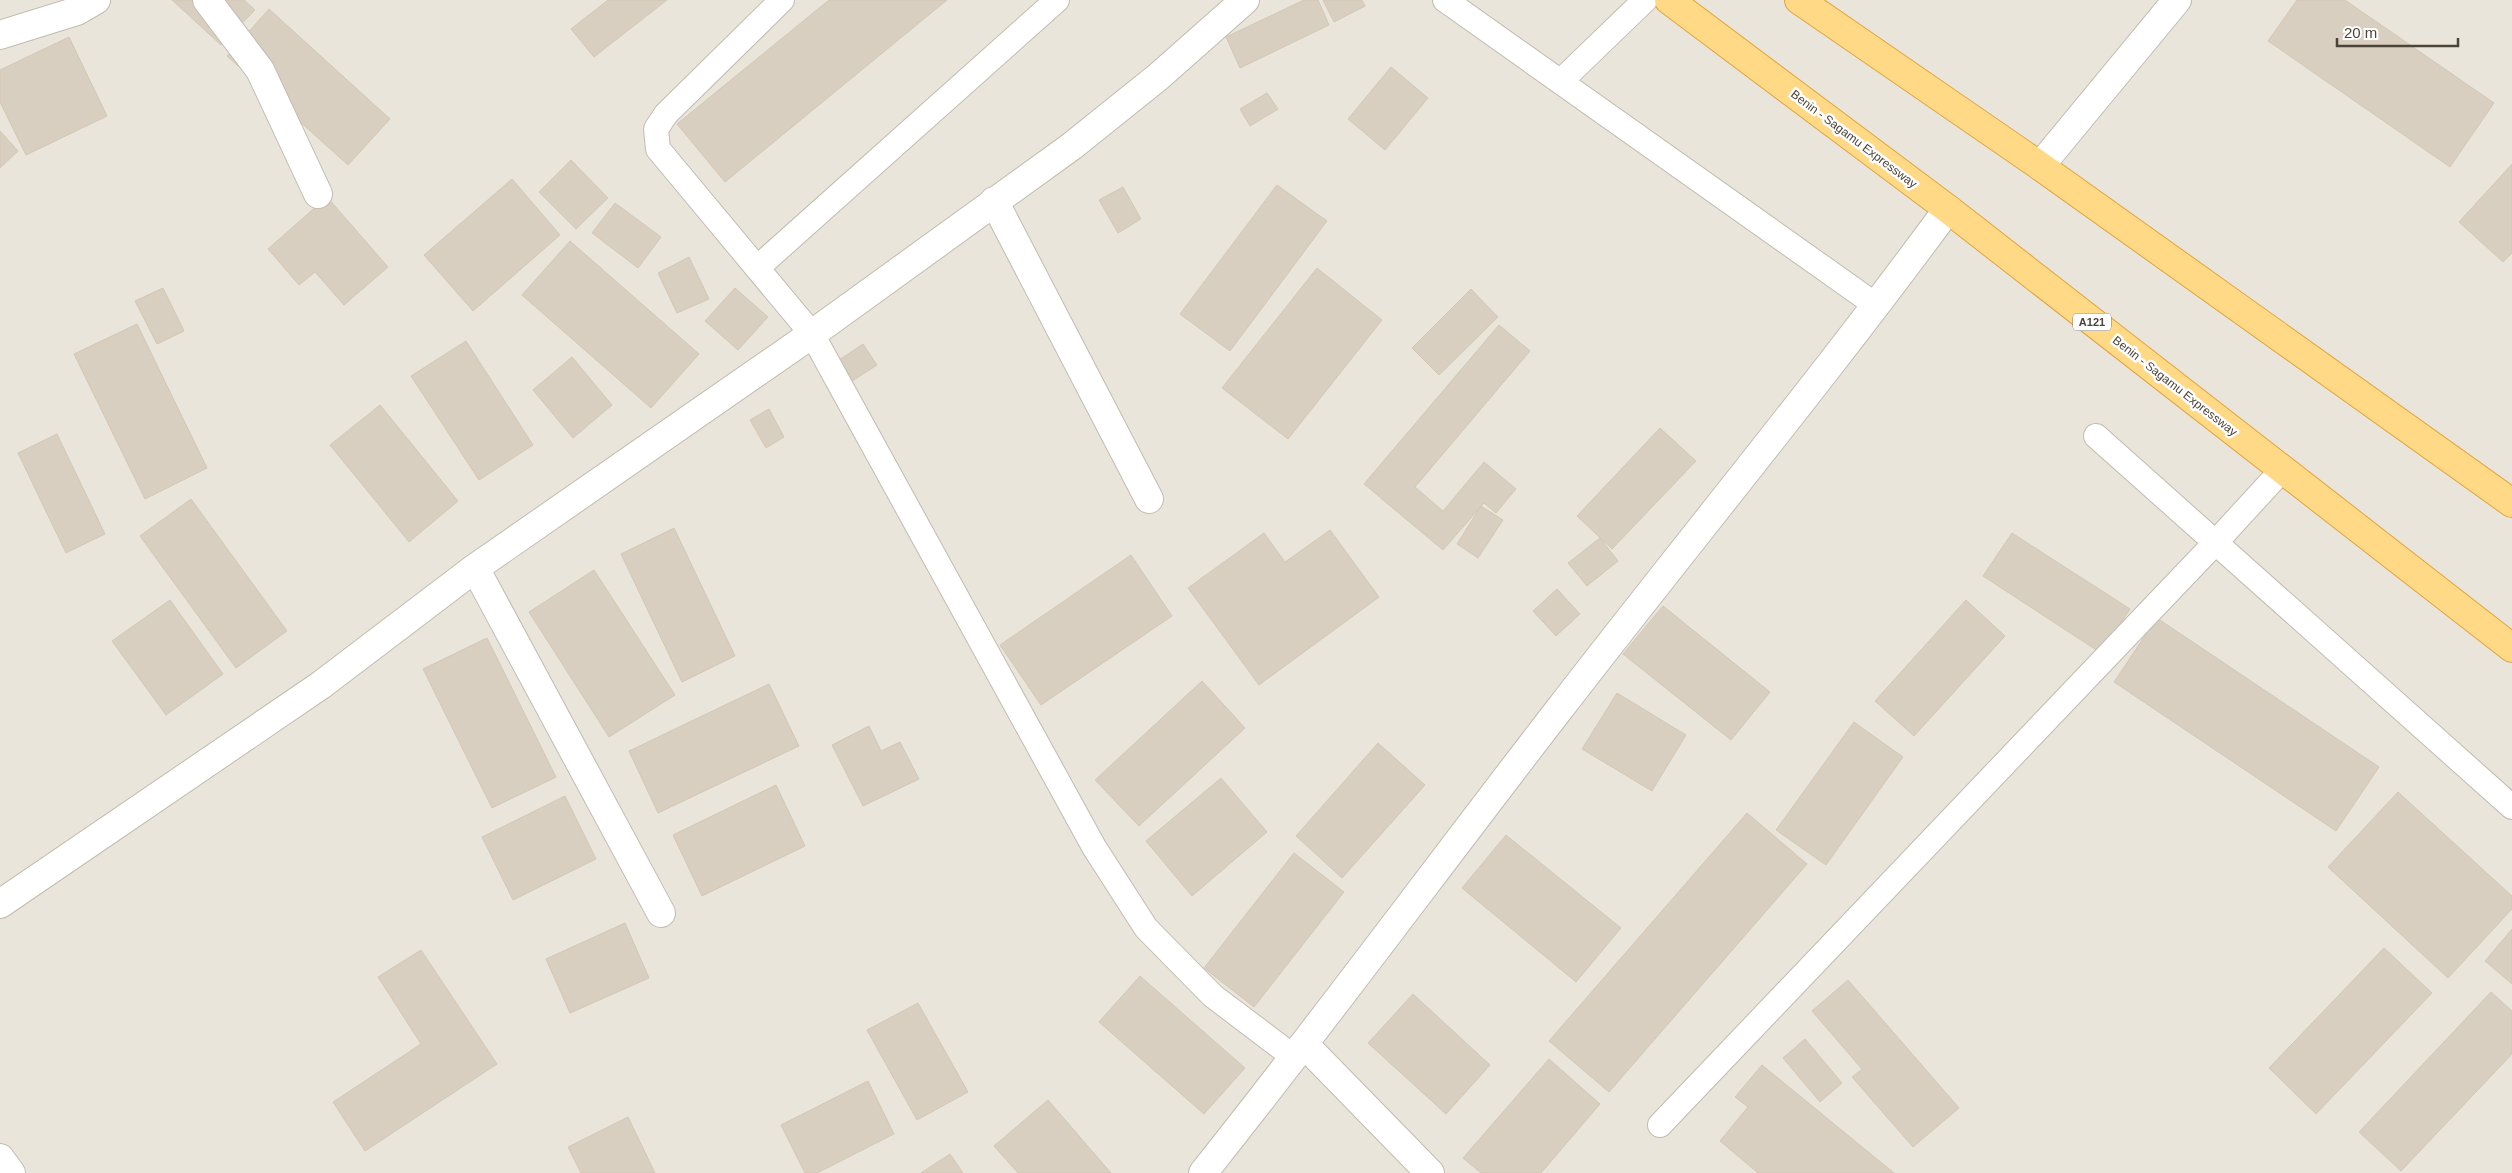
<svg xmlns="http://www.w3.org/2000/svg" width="2512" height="1173" font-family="Arial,sans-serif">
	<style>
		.residential { fill: #eae5da }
		.building { fill: #d8cfc1; stroke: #d3c7b4 }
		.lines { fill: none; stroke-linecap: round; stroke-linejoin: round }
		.service-casing { stroke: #c2bbae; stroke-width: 26 }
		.minor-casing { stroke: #c2bbae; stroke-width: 30 }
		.trunk-casing { stroke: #e0a43c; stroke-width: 30 }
		.service { stroke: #fff; stroke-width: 24 }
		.minor { stroke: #fff; stroke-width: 28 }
		.trunk { stroke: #ffd985; stroke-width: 28 }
		.labels { text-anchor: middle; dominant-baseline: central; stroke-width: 5; stroke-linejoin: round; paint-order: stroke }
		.shield { fill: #fff; stroke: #817c74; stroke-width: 1 }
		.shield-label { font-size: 11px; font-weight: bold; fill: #4b4439 }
		.street-label { font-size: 12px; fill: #4b4439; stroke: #fff }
	</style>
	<rect width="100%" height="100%" fill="#f6f3ec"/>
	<path class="residential" d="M0,0H2512V1173H0Z"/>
	<path class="building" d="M172,0H244L255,10L221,45Z
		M608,0H667L594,57L571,29Z
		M829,0H947L725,182L677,124Z
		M1304,0H1318L1329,25L1240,68L1226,37Z
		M1323,0H1362L1365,6L1334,22Z
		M2297,0H2345L2494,103L2450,167L2268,41Z
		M269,9L390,119L348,165L227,56Z
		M69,37L107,116L26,155L0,102V70Z
		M1391,67L1428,98L1385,150L1348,119Z
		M1267,93L1278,109L1250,126L1240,109Z
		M0,131L18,151L0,168Z
		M571,160L608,198L576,229L539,192Z
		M2512,164V253L2503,262L2459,222Z
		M512,179L560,235L473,311L424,255Z
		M1277,185L1327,221L1230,351L1180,314Z
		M1123,187L1141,219L1118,233L1099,200Z
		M327,197L388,267L344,305L315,272L299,285L268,249Z
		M615,203L661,237L638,268L592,233Z
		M570,241L699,354L651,408L522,295Z
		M689,257L709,299L677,313L658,273Z
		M1317,268L1382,320L1288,439L1222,388Z
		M163,288L184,331L157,344L135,301Z
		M735,288L768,317L738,350L705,321Z
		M1471,289L1498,317L1439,375L1412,348Z
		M137,324L207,468L145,499L74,354Z
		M1499,325L1530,351L1415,487L1443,511L1484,462L1516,489L1496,513L1484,503L1443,550L1364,484Z
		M466,341L533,445L479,480L411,376Z
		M863,344L877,365L852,381L839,360Z
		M572,357L612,405L573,438L533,390Z
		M380,405L458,501L409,542L330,445Z
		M769,409L784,437L766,448L750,420Z
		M1660,428L1696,461L1612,549L1577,516Z
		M57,434L105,534L66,553L18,453Z
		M191,499L287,631L236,668L140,536Z
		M1481,506L1503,520L1478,558L1457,544Z
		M674,528L735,656L682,682L621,554Z
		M1330,530L1379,597L1259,685L1188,588L1264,533L1285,562Z
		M2012,533L2130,609L2101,653L1983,576Z
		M1600,538L1618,561L1587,586L1568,563Z
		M1131,555L1172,616L1041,705L1000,645Z
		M594,570L675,695L609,737L529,612Z
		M1557,589L1580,614L1556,636L1533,611Z
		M170,600L223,674L166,715L112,641Z
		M1966,600L2005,636L1914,736L1875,701Z
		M1663,606L1770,692L1731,740L1623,654Z
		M2157,618L2379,767L2336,831L2114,682Z
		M487,638L556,777L492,808L423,669Z
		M1202,681L1245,728L1139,826L1095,780Z
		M769,684L799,746L658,813L629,751Z
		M1617,693L1686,735L1652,791L1582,749Z
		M1854,722L1903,757L1826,865L1776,830Z
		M869,726L881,751L900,742L919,779L863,806L832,745Z
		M1378,743L1425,785L1342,878L1296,836Z
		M1221,778L1267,832L1192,896L1146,841Z
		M776,785L805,846L702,896L673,835Z
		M2398,792L2512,896V909L2448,978L2328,867Z
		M565,796L596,859L513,900L482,837Z
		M1747,813L1807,864L1609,1092L1549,1041Z
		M1506,835L1621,928L1576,982L1462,888Z
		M1294,853L1344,892L1254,1007L1204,968Z
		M625,923L649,978L570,1013L546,959Z
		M2512,929V984L2485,961Z
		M2384,948L2432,993L2316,1114L2269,1068Z
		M421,950L497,1064L365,1151L333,1102L421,1044L378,977Z
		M1140,976L1245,1068L1204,1114L1099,1022Z
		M1848,980L1959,1108L1913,1147L1852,1077L1862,1069L1812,1011Z
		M2491,992L2512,1011V1054L2401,1171L2359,1132Z
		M1413,994L1490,1065L1446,1114L1368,1043Z
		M918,1003L968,1092L917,1120L867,1030Z
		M1805,1039L1842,1083L1820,1102L1783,1058Z
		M1549,1059L1600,1104L1541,1173H1481L1463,1158Z
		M1762,1065L1894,1173H1758L1720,1141L1748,1107L1735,1097Z
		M868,1081L894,1134L817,1173H805L781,1125Z
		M1048,1100L1111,1173H1018L994,1146Z
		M628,1117L655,1173H581L568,1147Z
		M950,1154L963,1173H921Z"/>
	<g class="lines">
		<defs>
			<path id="service" d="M782,0L666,114L656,129L658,149L812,334L1094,847L1146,928L1213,996L1295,1058
				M1445,0L1877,306
				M1561,81L1645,0
				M757,268L1057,0
				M2096,436L2512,807
				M1660,1125L2216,542L2282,470"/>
			<path id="minor" d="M207,0L260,70L318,194
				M0,35L77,11L96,0
				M2040,166L2177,0
				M994,201L1149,499
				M475,568L661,913
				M0,904L321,685L475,568L812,334L1072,146L1158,77L1245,0
				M1305,1045L1430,1173
				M0,1158L11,1173
				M1203,1173C1325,1020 1441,862 1561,707C1689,541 1823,379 1948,209"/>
			<path id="trunk" d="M1669,0L1948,209L2512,648
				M1799,0L2040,166L2512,503"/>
		</defs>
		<use href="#service" class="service-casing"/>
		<use href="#minor" class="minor-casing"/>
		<use href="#trunk" class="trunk-casing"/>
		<use href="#service" class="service"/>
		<use href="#minor" class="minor"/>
		<use href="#trunk" class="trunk"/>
	</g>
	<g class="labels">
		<rect class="shield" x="2073" y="313.5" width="38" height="17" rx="4"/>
		<g class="shield-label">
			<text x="2092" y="322">A121</text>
		</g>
		<g class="street-label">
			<text transform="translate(1854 139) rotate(37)">Benin - Sagamu Expressway</text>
			<text transform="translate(2175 386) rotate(38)">Benin - Sagamu Expressway</text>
		</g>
	</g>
	<path d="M2337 38v8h121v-8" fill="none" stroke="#4b4439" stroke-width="2.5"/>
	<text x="2344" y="38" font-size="15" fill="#4b4439" stroke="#ffffff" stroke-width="4" paint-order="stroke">20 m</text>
</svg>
